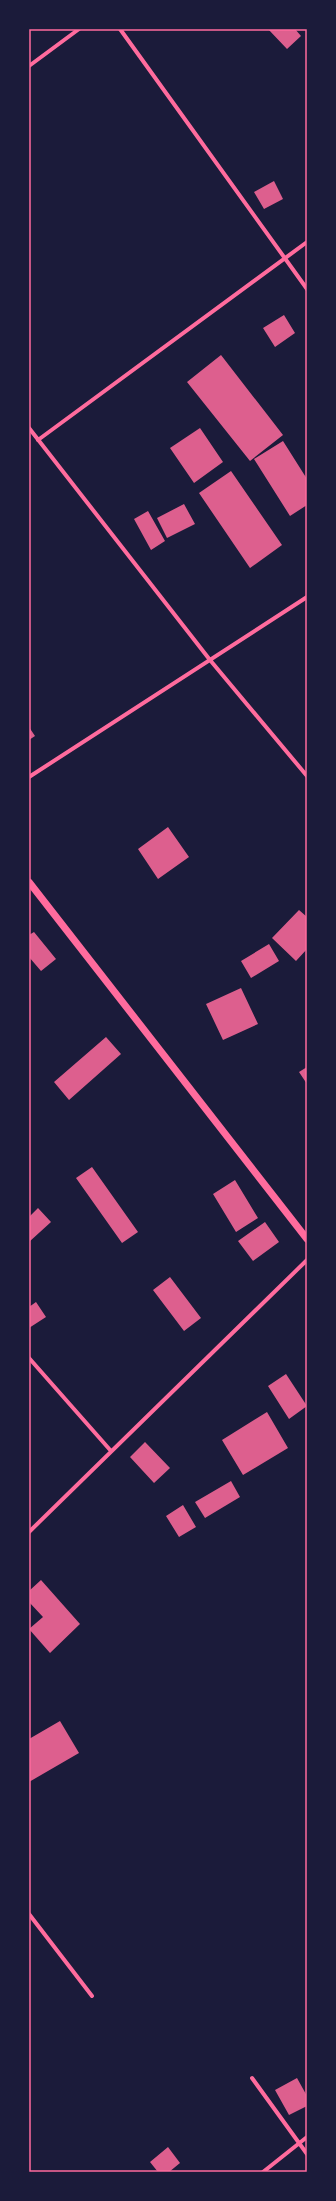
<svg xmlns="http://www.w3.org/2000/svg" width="336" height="2201" font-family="Lora,serif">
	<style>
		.building { fill: #dd5f8e }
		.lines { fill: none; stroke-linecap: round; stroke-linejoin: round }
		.minor { stroke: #ff6b9d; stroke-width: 4 }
		.tertiary { stroke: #ff6b9d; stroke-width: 7 }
		.neatline { fill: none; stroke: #ff6b9d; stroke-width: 1.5 }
	</style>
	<rect width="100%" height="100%" fill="#1b1b3a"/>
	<path class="building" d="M268,29H295L301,36L287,49Z
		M274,181L283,199L264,209L254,192Z
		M284,315L295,333L275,347L263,328Z
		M221,355L283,435L250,461L187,382Z
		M200,428L223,462L194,483L170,448Z
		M283,441L307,479V505L290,516L254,459Z
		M231,471L282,545L250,568L199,493Z
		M184,504L195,524L167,538L157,518Z
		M148,511L165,541L151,550L134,519Z
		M29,727L35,736L29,740Z
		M168,827L189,857L158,879L138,849Z
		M299,910L307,917V949L296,961L272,938Z
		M34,932L56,959L41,971L29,957V935Z
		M269,944L279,961L251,978L241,961Z
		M241,988L258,1024L223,1040L206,1004Z
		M106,1037L121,1054L69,1100L54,1082Z
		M307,1067V1084L299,1072Z
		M92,1167L138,1232L122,1243L76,1178Z
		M235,1180L258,1218L236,1232L213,1194Z
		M38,1208L51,1222L29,1242V1217Z
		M265,1222L279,1242L253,1261L238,1241Z
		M170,1277L201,1318L184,1331L153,1290Z
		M36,1302L46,1317L29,1328V1307Z
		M286,1374L307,1406L289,1419L268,1386Z
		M267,1412L288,1448L243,1475L222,1440Z
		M145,1442L170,1468L154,1483L130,1457Z
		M231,1481L240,1497L205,1518L195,1502Z
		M183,1505L196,1527L179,1537L166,1516Z
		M41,1580L80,1624L50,1653L29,1629L43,1617L29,1602V1591Z
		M60,1721L79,1753L29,1782V1739Z
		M297,2078L307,2096V2106L289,2115L275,2090Z
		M168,2147L180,2163L169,2172H158L150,2162Z"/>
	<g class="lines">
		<path class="minor" d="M120,29L307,289
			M29,66L79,29
			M29,428L210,660L307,776
			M38,440L307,242
			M29,777L307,597
			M29,1358L111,1451
			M29,1532L307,1260
			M29,1914L92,1996
			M252,2078L307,2154
			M263,2172L307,2137"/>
		<path class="tertiary" d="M29,882L307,1239"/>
	</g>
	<rect width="336" height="2201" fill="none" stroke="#1b1b3a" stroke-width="60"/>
	<rect x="30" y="30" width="276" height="2141" class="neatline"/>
</svg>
